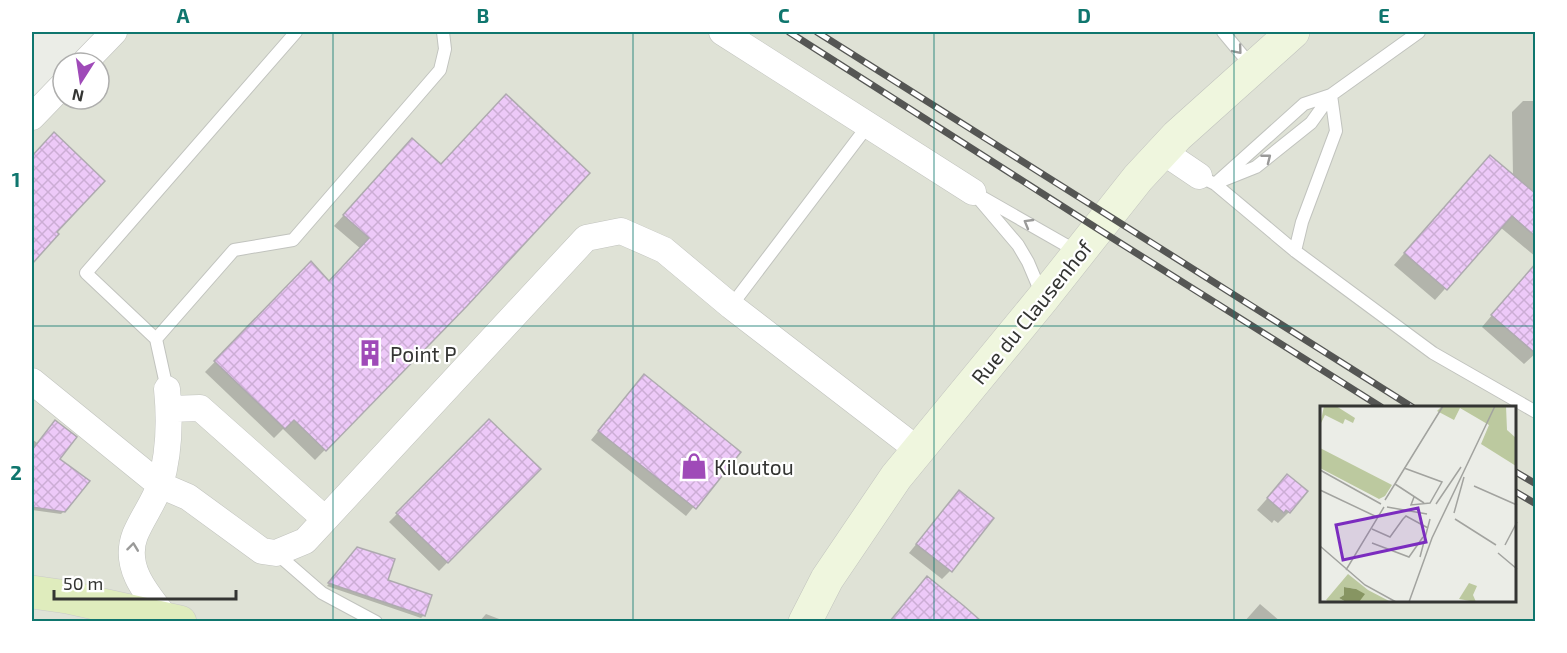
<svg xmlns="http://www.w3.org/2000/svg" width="1567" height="653" font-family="'Exo 2',sans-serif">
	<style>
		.built { fill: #dfe2d6; fill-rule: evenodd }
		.shadow { fill: #0003 }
		.building { fill: url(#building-cross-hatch); stroke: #aeaaaf; stroke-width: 1.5 }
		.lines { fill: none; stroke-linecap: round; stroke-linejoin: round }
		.lane-casing { stroke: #c1c3be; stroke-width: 14 }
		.street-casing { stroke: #c1c3be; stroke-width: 27 }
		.secondary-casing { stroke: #c1c3be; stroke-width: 34 }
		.primary-casing { stroke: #cacaca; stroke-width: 34 }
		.lane { stroke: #fff; stroke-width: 12 }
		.street { stroke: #fff; stroke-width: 26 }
		.secondary { stroke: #eff6de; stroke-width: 33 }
		.primary { stroke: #dfecbd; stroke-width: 33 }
		.rail-casing { stroke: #555654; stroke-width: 7 }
		.rail { stroke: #fff; stroke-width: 4.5; stroke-dasharray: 14; stroke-linecap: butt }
		.oneway { stroke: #9a9a99 }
		.grid { fill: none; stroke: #0f766e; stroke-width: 1.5; stroke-opacity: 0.55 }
		.labels { text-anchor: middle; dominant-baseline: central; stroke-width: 4.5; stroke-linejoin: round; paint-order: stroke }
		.street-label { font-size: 21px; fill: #343533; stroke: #fff }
		.poi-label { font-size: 21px; fill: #343533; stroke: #fff; text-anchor: start }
		.inset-road { fill: none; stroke: #a2a39f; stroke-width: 1.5 }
		.view { fill: #7b2cbf; fill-opacity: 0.15; stroke: #7b2cbf; stroke-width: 3 }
		.inset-edge { fill: none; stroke: #343533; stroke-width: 3 }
		.neatline { fill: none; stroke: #0f766e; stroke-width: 2 }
		.grid-label { font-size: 20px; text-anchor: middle; font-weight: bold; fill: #0f766e }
	</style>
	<defs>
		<pattern id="building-cross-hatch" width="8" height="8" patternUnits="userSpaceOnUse" patternTransform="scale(1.5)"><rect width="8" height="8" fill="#edc9f8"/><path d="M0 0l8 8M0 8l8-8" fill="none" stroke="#ccadd5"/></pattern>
	</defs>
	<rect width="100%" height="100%" fill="#ebede7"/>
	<path class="built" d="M99,32H1535V621H32V102L63,69V99H99V63H69ZM1321,407H1514V600H1321Z"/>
	<path class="shadow" d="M1523,101H1536V257L1500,227L1435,300L1394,265L1479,168L1513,176L1512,112Z
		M54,134L55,232L57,234L32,262V158Z
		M402,150L440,166L466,305L315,460L283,429L274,438L205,372L311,263L329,283L361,249L334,226Z
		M1536,263V353L1524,364L1482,327Z
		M644,376L739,452L686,516L591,440Z
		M489,421L539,469L439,571L389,522Z
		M32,439L58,459L64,511L61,514L32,510Z
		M1287,476L1289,512L1278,523L1274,520L1272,523L1257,510Z
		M959,492L951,570L942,579L909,553Z
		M355,551L386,581L424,615L421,618L327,586Z
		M927,578L979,622H890Z
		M1260,604L1281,622H1244Z
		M486,614L507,622H479Z"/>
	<path class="building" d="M506,94L590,173L467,306L326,451L294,420L285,429L214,361L311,261L329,281L369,238L343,215L412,138L441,164Z
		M54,132L105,181L57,232L59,234L32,264V156Z
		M1490,155L1536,194V237L1512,216L1447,290L1404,253Z
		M1536,263V354L1491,315Z
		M644,374L741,452L696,509L598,431Z
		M489,419L541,469L448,563L396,513Z
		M55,420L77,437L60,459L90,481L65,512L32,507V450Z
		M1287,474L1308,491L1290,513L1286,510L1284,513L1267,498Z
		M959,490L994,518L952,572L916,544Z
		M357,547L395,559L388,580L432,595L425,616L328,583Z
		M927,576L964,606L981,621H890Z"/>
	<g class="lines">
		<defs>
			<path id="lane" d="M1223,32L1253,68
				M1199,176L1215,184L1295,251L1433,353L1536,412
				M1221,181L1256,167L1311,123L1331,95
				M1215,184L1304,104L1331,95L1419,32
				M1295,251L1302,222L1336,131L1331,95
				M1042,295L1028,262L1018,245L973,192L1078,252
				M731,306L869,124
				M156,339L234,250L293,240L440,70L445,49L443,32
				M167,389L156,339L86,273L296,32
				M276,553L322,593L376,622"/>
			<path id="street" d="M722,32L973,192
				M84,63L114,32
				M32,117L63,85
				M1162,151L1199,176
				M32,381L160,485L188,497L262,551L276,553L305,541L586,238L621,231L664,250L731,306L918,450
				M169,409L200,408L325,519
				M165,617C146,593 123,567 135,535C142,518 154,502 160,485C169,455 170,419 167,389"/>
			<path id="secondary" d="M805,622L827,579L896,477L1043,298L1138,178L1177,136L1293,32"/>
			<path id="primary" d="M32,592L67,597L180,622"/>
		</defs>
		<use href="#lane" class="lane-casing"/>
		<use href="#street" class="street-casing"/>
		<use href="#secondary" class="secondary-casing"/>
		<use href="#primary" class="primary-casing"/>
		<use href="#lane" class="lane"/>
		<use href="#street" class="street"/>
		<use href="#secondary" class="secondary"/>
		<use href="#primary" class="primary"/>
		<defs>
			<path id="rail" d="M789,32L1098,229L1381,407
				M817,32L1412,407
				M1514,471L1536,484
				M1514,491L1536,504"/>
		</defs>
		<use href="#rail" class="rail-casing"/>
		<use href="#rail" class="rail"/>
	</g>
	<defs><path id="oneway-chevron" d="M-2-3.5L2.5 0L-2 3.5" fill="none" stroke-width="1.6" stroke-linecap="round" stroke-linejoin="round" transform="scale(1.5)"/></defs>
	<g class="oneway">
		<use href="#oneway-chevron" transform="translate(1238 50) rotate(50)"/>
		<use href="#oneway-chevron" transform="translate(1267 158) rotate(-38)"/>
		<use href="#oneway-chevron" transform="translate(1028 223) rotate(-150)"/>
		<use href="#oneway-chevron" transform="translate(133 547) rotate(-83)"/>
	</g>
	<path class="grid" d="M333,32V622M633,32V622M934,32V622M1234,32V622M32,326H1536"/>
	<defs>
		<symbol id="building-bare" viewBox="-9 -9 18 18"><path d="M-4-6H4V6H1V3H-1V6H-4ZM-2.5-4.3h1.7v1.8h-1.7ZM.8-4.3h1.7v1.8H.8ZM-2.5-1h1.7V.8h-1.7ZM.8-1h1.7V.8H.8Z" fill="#9f4ab8" stroke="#fff" stroke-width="2.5" paint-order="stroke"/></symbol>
		<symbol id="shop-bare" viewBox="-9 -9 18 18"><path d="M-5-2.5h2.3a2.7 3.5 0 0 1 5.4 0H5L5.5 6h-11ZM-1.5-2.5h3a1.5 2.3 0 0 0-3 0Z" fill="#9f4ab8" stroke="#fff" stroke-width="2.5" paint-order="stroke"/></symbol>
	</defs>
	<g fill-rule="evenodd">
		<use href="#building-bare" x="351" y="334" width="38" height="38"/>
		<use href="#shop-bare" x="675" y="447" width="38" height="38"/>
	</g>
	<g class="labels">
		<g class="street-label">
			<text transform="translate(1031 312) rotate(-51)">Rue du Clausenhof</text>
		</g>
		<g class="poi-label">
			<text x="390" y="353">Point P</text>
			<text x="714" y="466">Kiloutou</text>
		</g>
	</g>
	<g transform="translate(1320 406)">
		<rect width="196" height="196" fill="#ebede7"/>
		<path d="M122,0H186L187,24L196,32V60L161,38L169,19L140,2L134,14L117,5ZM149,177L157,180L153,189L156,196L139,193Z" fill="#bcc99f"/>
		<path d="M4,0H16L35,12L33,17L25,13L23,18L5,9L0,19ZM0,42L72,79L65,90L59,93L0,62ZM28,168L48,184L71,196H31L36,183L24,181V189L19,192L26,196H9L6,194Z" fill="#bcc99f"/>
		<path d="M24,181L36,183L45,188L39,196H26L19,192L24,189Z" fill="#879562"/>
		<path class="inset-road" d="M84,62L122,76L110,97L91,99L94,91M0,64L61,98M75,78L104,97M154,80L197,99M0,84L57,111M65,94L123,0M116,98L141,61M67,101L107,108M134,107L144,71M83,113L86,110L108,122M135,113L176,139M52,123L70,131L83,113M52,137L89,151L103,131M185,139L197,116M0,140L45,179L76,196M178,147L197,163M100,151L110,113M26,164L64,101M89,196L112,132L175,0"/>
		<path class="view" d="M98,102L106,136L23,154L16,119Z"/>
		<rect width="196" height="196" class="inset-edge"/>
	</g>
	<rect width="1567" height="653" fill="none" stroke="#ffffff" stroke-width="66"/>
	<g transform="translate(81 81) rotate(192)"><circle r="28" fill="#ffffff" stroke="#aeaead" stroke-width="1.5"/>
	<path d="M0-4.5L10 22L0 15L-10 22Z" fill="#9f4ab8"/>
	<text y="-9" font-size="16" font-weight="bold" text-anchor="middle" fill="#343533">N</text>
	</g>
	<path d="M54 590v9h182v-9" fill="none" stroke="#343533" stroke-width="3"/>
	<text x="63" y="590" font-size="18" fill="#343533" stroke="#ffffff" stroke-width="4.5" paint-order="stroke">50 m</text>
	<rect x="33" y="33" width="1501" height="587" class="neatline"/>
	<g class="grid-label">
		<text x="183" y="23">A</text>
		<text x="483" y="23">B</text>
		<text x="784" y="23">C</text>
		<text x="1084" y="23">D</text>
		<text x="1384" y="23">E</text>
		<text x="16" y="187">1</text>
		<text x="16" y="480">2</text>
	</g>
</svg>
